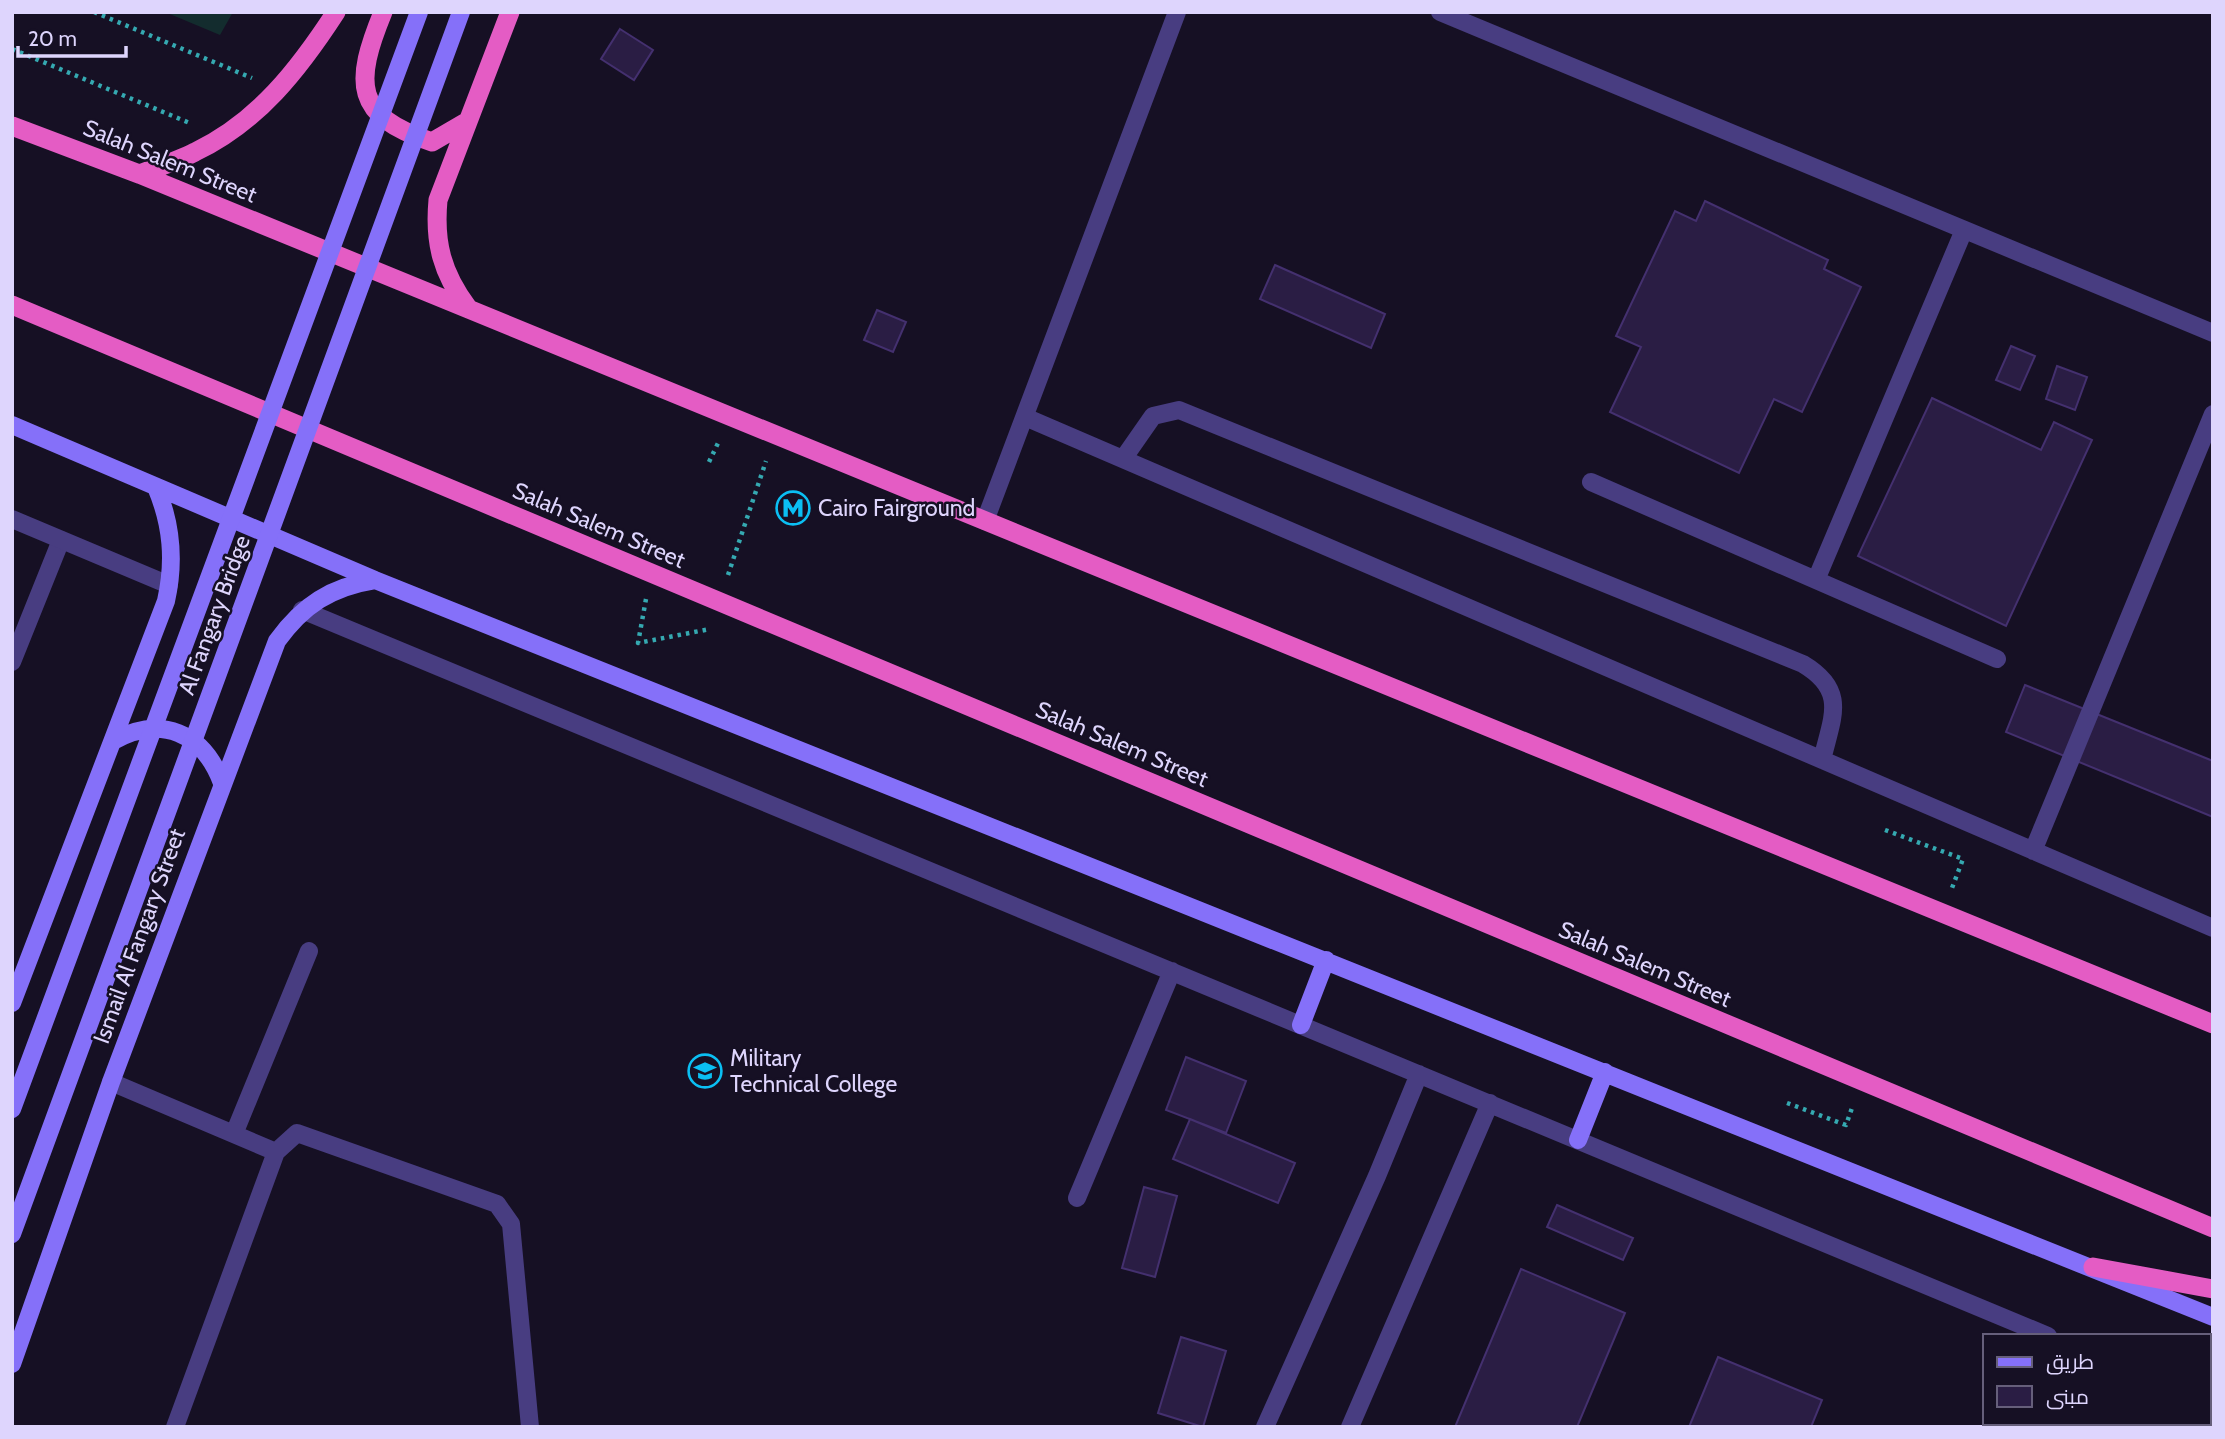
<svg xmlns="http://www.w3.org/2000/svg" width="2225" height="1439" font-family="Cabin,Cairo,sans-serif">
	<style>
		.green { fill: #132c2e }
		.building { fill: #2a1d44; stroke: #44306f; stroke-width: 2 }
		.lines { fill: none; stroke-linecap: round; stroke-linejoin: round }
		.path { stroke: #35a9b1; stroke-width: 4.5; stroke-dasharray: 3.5 5; stroke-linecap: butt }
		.service { stroke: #483d81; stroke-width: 18 }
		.minor { stroke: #483d81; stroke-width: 18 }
		.secondary { stroke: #8570f9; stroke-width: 18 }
		.trunk { stroke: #e45cc4; stroke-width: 19 }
		.secondary-bridge { stroke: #8570f9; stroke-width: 18 }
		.labels { text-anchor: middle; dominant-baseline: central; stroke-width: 5; stroke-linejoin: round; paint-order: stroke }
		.street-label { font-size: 23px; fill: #ded5fd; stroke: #161024 }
		.poi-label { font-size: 23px; fill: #ded5fd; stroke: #161024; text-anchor: start }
	</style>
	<rect width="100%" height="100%" fill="#161024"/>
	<path class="green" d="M165,12H233L220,35Z"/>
	<path class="building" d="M620,29L653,50L634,80L601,59Z
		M1705,201L1828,260L1824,269L1861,287L1802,412L1774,399L1739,473L1610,412L1641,347L1616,336L1675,211L1696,221Z
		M1275,265L1385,314L1371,348L1260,299Z
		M877,310L906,322L893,352L864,340Z
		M2011,346L2035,356L2020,390L1996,380Z
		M2057,366L2087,377L2075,410L2046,399Z
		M1932,398L2041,450L2054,422L2092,440L2006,626L1858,556Z
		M2025,685L2213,761V817L2006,732Z
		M1186,1057L1246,1081L1226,1133L1166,1110Z
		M1190,1119L1295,1163L1278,1203L1173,1159Z
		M1144,1187L1177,1196L1155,1277L1122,1268Z
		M1557,1205L1633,1238L1623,1260L1547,1227Z
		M1521,1269L1625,1313L1577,1427H1455Z
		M1181,1337L1226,1351L1203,1427L1158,1413Z
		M1718,1357L1822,1400L1811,1427H1689Z"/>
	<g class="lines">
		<path class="path" d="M94,12L252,78
			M12,49L192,124
			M709,462L719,441
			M728,575L766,461
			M646,599L638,643L710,629
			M1885,830L1963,859L1952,888
			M1787,1103L1846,1125L1853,1105"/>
		<path class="service" d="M1440,12L2213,333
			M1025,417L2213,928
			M1123,459L1153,416L1179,410L1803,664C1848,691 1832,717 1822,760
			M1591,482L1997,659
			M985,521L1177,12
			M1816,580L1964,230
			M302,610L2048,1336
			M12,662L61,540
			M2033,851L2213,414
			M111,1082L276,1152L175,1427
			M234,1134L309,951
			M276,1152L297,1133L497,1204L511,1224L530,1427
			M1077,1198L1172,971
			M2209,1403L2213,1404
			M1265,1427L1377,1176L1419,1074
			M1350,1427L1490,1103"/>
		<path class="minor" d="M12,519L169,585"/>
		<path class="secondary" d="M12,425L375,580L2213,1317
			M113,741C161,715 203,732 222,783
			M12,1003L166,601C175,561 172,525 156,487
			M1301,1025L1326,960
			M1578,1140L1605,1072
			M12,1364L111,1082L277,641C303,605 331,587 375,580"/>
		<path class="trunk" d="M383,12C354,83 353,116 432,142L468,121
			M12,126L139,174L2213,1024
			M139,174C158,167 178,161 195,152C258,122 299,69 336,12
			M12,305L2213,1228
			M468,308C442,273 434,243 438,200L510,12
			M2093,1267L2213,1289"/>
		<path class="secondary-bridge" d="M12,1109L419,12
			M12,1234L461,12"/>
	</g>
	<defs>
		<symbol id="metro-ring" viewBox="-11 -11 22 22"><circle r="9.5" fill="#161024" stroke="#0bbff3" stroke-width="1.5"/><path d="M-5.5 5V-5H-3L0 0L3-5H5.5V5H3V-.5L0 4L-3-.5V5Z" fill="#0bbff3"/></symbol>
		<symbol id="university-ring" viewBox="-11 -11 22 22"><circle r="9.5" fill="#161024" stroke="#0bbff3" stroke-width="1.5"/><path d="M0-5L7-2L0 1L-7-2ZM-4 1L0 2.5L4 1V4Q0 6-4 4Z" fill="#0bbff3"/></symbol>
	</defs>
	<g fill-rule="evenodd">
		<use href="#metro-ring" x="774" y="489" width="38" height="38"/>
		<use href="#university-ring" x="686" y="1052" width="38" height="38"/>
	</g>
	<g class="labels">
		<g class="street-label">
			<text transform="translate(170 161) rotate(22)">Salah Salem Street</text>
			<text transform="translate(599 525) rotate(23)">Salah Salem Street</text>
			<text transform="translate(214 615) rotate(-70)">Al Fangary Bridge</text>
			<text transform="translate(1122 744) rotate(23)">Salah Salem Street</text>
			<text transform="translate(139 936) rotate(-70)">Ismail Al Fangary Street</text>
			<text transform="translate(1645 964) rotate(23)">Salah Salem Street</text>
		</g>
		<g class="poi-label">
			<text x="818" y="508">Cairo Fairground</text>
			<text x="730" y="1058">Military<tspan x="730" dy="26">Technical College</tspan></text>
		</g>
	</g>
	<rect width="2225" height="1439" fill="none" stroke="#ded5fd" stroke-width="28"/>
	<rect x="1983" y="1334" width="228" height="91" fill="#161024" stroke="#665f7b" stroke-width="2"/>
	<rect x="1997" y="1357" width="35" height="10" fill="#8570f9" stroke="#665f7b" stroke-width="2"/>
	<text x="2046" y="1369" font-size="21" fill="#ded5fd">طريق</text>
	<rect x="1997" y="1386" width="35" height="21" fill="#2a1d44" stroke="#665f7b" stroke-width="2"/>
	<text x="2046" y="1404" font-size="21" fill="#ded5fd">مبنى</text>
	<path d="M18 46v10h108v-10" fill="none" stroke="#ded5fd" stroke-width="3.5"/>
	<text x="28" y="46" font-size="21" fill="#ded5fd" stroke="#161024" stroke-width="5" paint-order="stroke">20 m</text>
</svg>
